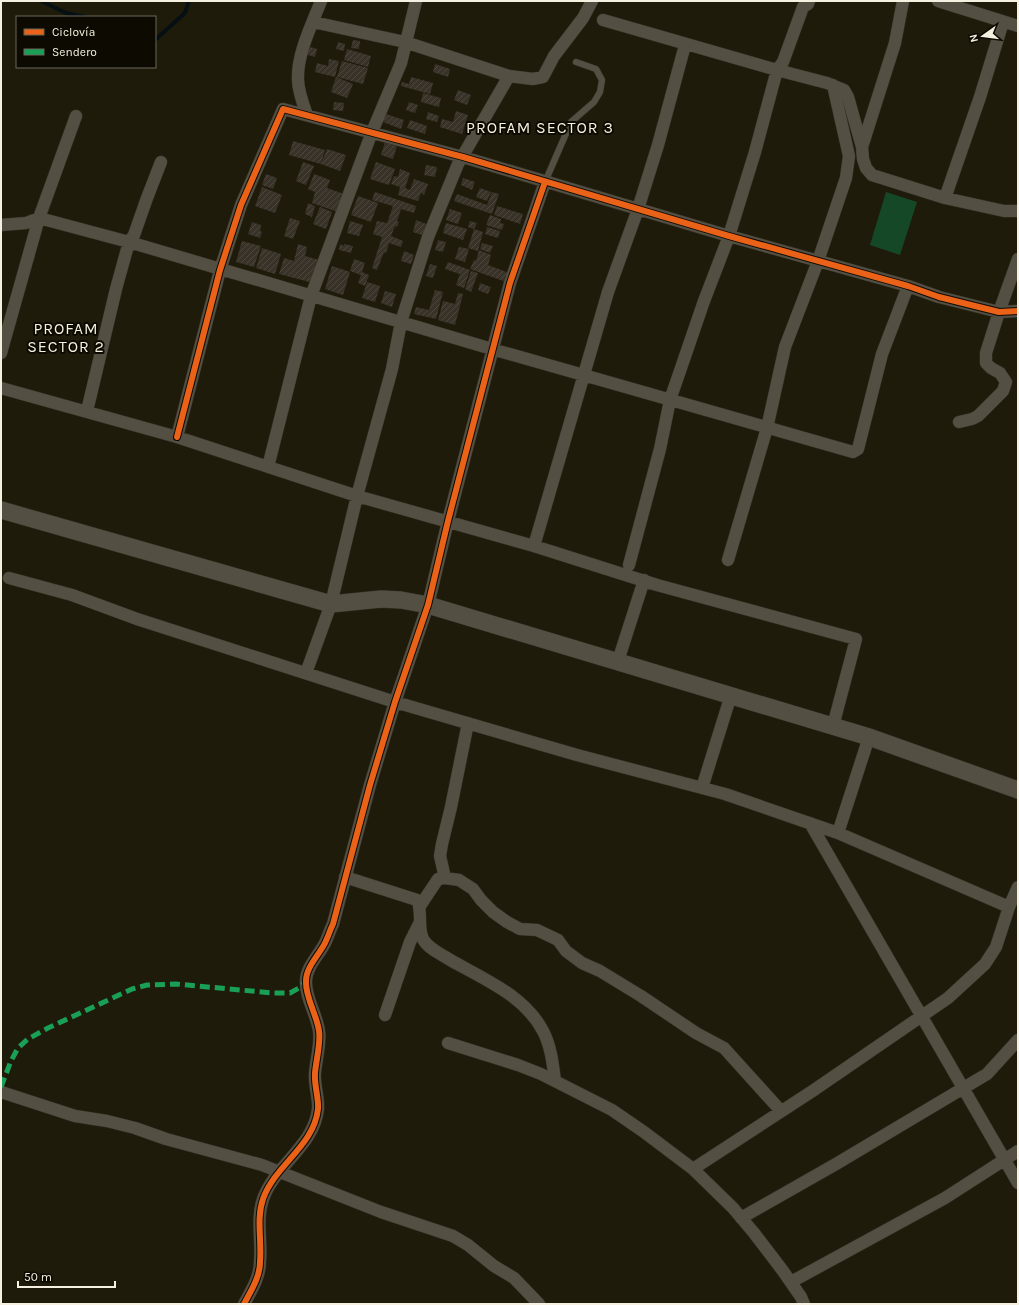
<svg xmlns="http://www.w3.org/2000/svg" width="1019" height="1305" font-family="Karla,sans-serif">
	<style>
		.garden { fill: #154826 }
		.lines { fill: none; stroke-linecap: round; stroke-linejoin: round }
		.stream { stroke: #060f11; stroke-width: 4 }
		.building { fill: url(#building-hatch) }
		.service-casing { stroke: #38352a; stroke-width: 7 }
		.minor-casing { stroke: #38352a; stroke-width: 13 }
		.secondary-casing { stroke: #38352a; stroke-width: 18 }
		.service { stroke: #534f43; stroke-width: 6 }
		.minor { stroke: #534f43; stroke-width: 12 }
		.secondary { stroke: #534f43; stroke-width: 17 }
		.quiet { stroke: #1a9f57; stroke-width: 5; stroke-dasharray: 10 5; stroke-linecap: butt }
		.cycleway-casing { stroke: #0d0a02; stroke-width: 8 }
		.cycleway { stroke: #ea6118; stroke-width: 6 }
		.labels { text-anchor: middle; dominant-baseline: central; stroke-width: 4; stroke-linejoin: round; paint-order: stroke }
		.neighbourhood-label { font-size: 16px; letter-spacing: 1px; fill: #f5f0df; stroke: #0d0a02 }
	</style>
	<defs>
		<pattern id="building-hatch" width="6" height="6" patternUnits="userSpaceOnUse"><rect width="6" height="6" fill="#393228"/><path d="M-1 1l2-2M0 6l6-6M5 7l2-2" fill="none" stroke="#4c463c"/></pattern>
	</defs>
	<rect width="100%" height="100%" fill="#1f1b0b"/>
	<path class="garden" d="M886,192L917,202L900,255L870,245Z"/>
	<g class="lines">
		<path class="stream" d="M41,1L66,13L85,17
			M155,40L185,13L189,1"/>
	</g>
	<path class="building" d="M353,40L360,41L359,49L351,48Z
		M338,42L345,44L344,51L336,49Z
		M307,46L317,49L315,57L305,54Z
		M347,49L371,56L368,67L344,60Z
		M329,59L339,61L335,77L315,72L317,63L328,66Z
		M342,61L368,68L363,84L337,77Z
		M435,64L450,69L448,77L433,72Z
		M336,77L353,84L347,98L331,92Z
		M411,77L433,83L430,94L401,86L402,82L409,84Z
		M458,90L471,95L467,105L454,100Z
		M423,93L441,98L439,107L421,102Z
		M334,102L344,103L343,111L333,110Z
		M409,102L418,105L415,113L406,110Z
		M456,111L468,115L462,134L440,127L442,119L453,122Z
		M428,112L439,116L437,122L426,119Z
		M386,114L404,120L401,129L383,122Z
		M410,120L427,126L425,134L407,128Z
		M293,141L325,150L321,164L289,155Z
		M385,142L397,146L393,159L381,155Z
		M327,149L346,155L340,171L321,164Z
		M303,162L314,166L306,185L296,181Z
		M376,162L395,169L389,185L370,179Z
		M426,165L437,167L435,177L424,175Z
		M400,169L410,173L405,188L410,190L414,179L428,184L424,195L421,193L418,201L398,195L400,187L391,184L394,176L398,177Z
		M266,174L277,178L273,189L262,185Z
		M314,174L330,180L327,188L344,194L338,212L312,203L315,192L308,189Z
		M463,178L475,182L472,190L461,185Z
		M262,187L282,195L275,213L255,206Z
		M480,188L491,192L487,201L476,197Z
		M375,192L416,206L414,213L401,209L397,221L399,222L397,227L395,226L391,236L403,241L401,247L389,243L386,253L384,252L377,270L372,268L382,237L373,234L377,221L387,223L393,206L372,200Z
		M492,192L499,194L492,214L454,201L457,194L487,205Z
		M358,196L378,203L371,222L351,215Z
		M308,203L315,206L312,217L305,214Z
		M497,206L523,214L520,224L494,215Z
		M320,207L332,212L326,229L313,224Z
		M450,209L462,213L458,224L446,220Z
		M490,215L501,219L500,223L504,224L502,230L486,225Z
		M290,218L300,221L293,239L284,236Z
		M416,220L429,225L425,236L413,232Z
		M350,221L363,225L359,236L347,233Z
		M470,221L477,223L474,229L468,227Z
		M252,222L261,225L260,231L262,232L260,238L248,234Z
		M446,223L467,229L463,240L443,233Z
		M487,227L500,231L498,238L485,234Z
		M474,229L483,232L478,251L468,248Z
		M438,240L446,242L443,252L435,250Z
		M242,241L261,246L254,267L236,262Z
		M482,243L493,246L490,253L480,249Z
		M298,244L307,247L305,256L319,260L313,283L279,274L284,258L294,261Z
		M340,244L344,246V244L353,246L351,253L339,250Z
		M459,247L469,249L465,262L455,259Z
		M262,248L281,254L275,274L256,268Z
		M479,250L491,255L488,265L509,273L506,282L470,269L474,260L476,261Z
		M404,251L414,255L411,264L401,261Z
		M354,259L365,263L362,272L369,275L365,286L358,283L361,275L350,271Z
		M448,262L470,270L464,288L456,285L460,274L445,269Z
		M430,264L437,266L433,278L426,276Z
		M332,266L350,272L343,295L325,289Z
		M471,271L478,273L471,292L465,289Z
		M367,282L380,286L375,302L362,298Z
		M480,283L491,287L488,294L478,290Z
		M435,290L443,292L436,319L414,314L416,307L429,310Z
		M385,291L396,294L392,307L381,303Z
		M458,293L463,294L455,325L438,320L443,301L455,304Z"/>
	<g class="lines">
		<defs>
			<path id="service" d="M545,182L571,122L594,102L600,92L602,80L596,69L576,62"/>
			<path id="minor" d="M938,1L1018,26
				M603,20L777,70L827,83L844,90L848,97L862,147L863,159L866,168L872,175L945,198L1004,211H1018
				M313,22L405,42L509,76L533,79L543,77L554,56L583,18L592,1
				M307,115C303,104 298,91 298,79C297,54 312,24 321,1
				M862,147L895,43L903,1
				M945,198L980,97L1003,22
				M1,225L26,223L39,218L129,242L492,349L853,452L858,449L882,354L908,286
				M1,353L39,218L76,116
				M1,388L177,437L357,496L534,546L657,585L856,639L833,726
				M87,411L116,289L129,242L134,235L147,198L161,162
				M959,422L972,419L978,416L1003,391L1006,382L1000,373L991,368L986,363V353L999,312L1018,259
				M177,437L220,270L241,205L283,109L463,157L729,236L908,286L939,297L999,312L1018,311
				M268,467L311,296L372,132L401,63L416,1
				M534,546L608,292L638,209L658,145L685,45
				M728,560L767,428L785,347L818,261L846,178L849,156L833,85
				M629,565L660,449L670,400L704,301L729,236L755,152L777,70L783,62L803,7L808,4L809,1
				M9,578L72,595L137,619L395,702L577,755L725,794L838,833L1009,907
				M618,661L644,580
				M306,673L331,604L357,496L392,369L401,322L428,237L458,164L509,76
				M702,788L731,695
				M810,823L1018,1183
				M838,833L869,737
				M345,877L417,900C423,912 417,927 423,939C428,949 443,955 452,961C484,979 525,996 543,1031C551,1046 553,1065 555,1081
				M445,878L440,856L442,844L451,807L468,723
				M420,906L438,879L445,878L459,880L473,889L481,900L493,912L507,922L520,929L537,930L558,940L566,951L582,963L600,971L641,996L696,1033L724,1048L781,1111
				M385,1015L410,942L420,922
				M448,1043L518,1065L541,1074L612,1110L644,1132L693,1169L733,1208L754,1233L783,1271L801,1297L804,1304
				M1,1092L75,1116L107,1121L135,1128L166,1139L262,1165L381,1212L453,1236L468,1245L494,1266L514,1278L539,1304
				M693,1169L814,1090L948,998L985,964L996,947L1009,907L1018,887
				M741,1218L836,1164L987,1074L1018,1040
				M791,1282L945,1198L1018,1151
				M244,1304C251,1291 260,1277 260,1262C262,1241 256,1219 263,1199C275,1165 314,1146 318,1109C319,1099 314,1085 315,1073C316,1060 321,1043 319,1031C317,1015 305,997 306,981C306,967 319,955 325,943C328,937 330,930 333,924L370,785L395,702L428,605L448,521L510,283L545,182"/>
			<path id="secondary" d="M1,510L331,604L381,599L401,600L428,605L869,737L1018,790"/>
		</defs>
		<use href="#service" class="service-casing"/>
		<use href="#minor" class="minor-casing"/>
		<use href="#secondary" class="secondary-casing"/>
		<use href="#service" class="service"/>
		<use href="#minor" class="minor"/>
		<use href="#secondary" class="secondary"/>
		<path class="quiet" d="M1,1087L11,1061L18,1048L28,1039L48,1028L132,989L147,985L176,984L273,993H290L299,988L306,981"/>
		<defs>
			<path id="cycleway" d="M177,437L220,270L241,205L283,109L463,157L729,236L908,286L939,297L999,312L1018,311
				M244,1304C251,1291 260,1277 260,1262C262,1241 256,1219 263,1199C275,1165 314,1146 318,1109C319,1099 314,1085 315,1073C316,1060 321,1043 319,1031C317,1015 305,997 306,981C306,967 319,955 325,943C328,937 330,930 333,924L370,785L395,702L428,605L448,521L510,283L545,182"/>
		</defs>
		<use href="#cycleway" class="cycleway-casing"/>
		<use href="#cycleway" class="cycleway"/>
	</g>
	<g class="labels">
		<g class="neighbourhood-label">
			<text x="540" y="127">PROFAM SECTOR 3</text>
			<text x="66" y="328">PROFAM<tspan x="66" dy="18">SECTOR 2</tspan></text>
		</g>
	</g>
	<rect width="1019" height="1305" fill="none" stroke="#f5f0df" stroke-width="4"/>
	<rect x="16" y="16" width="140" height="52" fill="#0d0a02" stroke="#6a665a"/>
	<rect x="24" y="29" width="20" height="6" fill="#ea6118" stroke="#6a665a"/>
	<text x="52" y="36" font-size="12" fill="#f5f0df">Ciclovía</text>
	<rect x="24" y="49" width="20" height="6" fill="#1a9f57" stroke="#6a665a"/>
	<text x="52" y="56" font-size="12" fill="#f5f0df">Sendero</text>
	<g transform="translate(983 36) rotate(256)" stroke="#0d0a02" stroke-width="3" paint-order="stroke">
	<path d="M0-3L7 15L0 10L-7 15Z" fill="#f5f0df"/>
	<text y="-6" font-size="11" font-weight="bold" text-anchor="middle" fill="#f5f0df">N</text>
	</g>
	<path d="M18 1281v6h97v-6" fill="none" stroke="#f5f0df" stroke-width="2"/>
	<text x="24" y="1281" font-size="12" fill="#f5f0df" stroke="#0d0a02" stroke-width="3" paint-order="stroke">50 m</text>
</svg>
